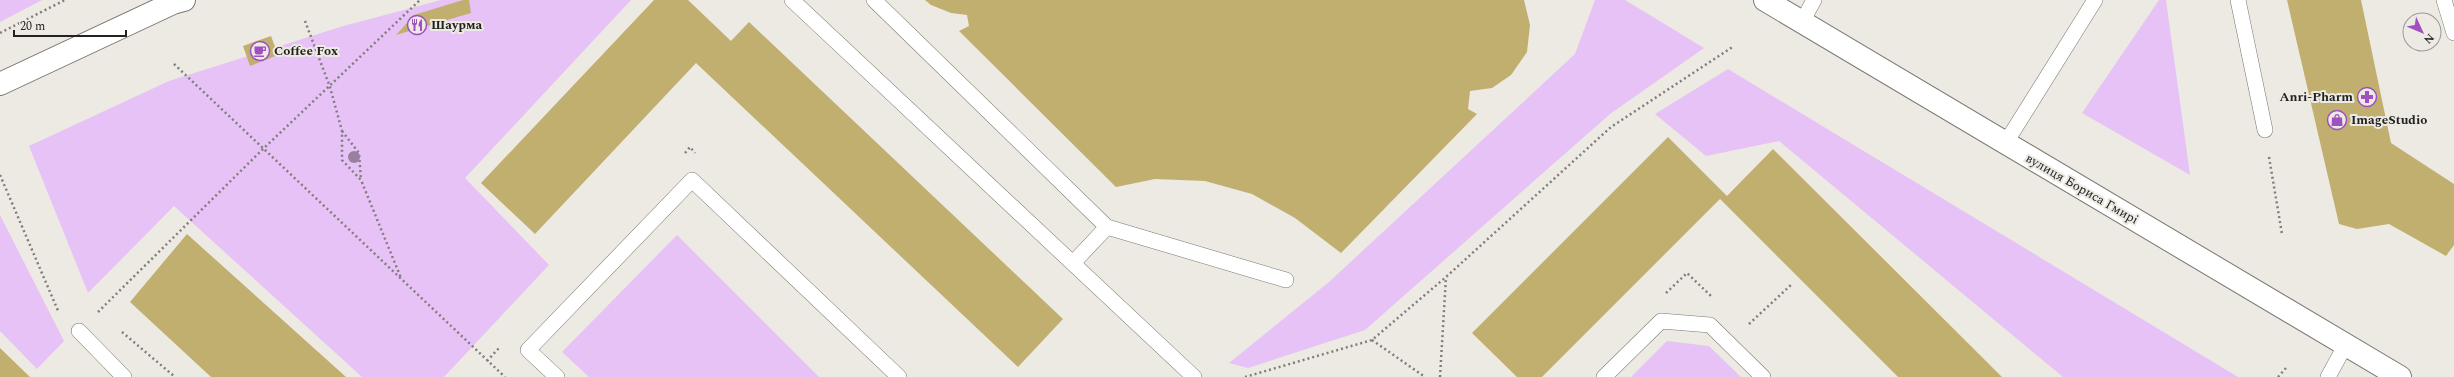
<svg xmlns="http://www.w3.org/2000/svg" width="2454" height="377" font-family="Spectral,serif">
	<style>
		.green { fill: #e6c2f7 }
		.building { fill: #c1af6f }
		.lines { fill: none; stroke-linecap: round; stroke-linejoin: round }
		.lane-casing { stroke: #7a7872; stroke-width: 16 }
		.street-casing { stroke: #7a7872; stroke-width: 24 }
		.path { stroke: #807e7a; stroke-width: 2.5; stroke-dasharray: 2 3; stroke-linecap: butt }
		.lane { stroke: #fff; stroke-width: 15 }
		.street { stroke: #fff; stroke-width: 22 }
		.tree { fill: #9a80a0 }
		.labels { text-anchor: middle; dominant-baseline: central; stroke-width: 4; stroke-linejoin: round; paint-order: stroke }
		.poi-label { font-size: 13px; font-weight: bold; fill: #232220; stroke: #eceae3; text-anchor: start }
		.street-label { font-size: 13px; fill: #232220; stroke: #eceae3 }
	</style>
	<rect width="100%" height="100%" fill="#eceae3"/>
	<path class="green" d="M0,0H42L0,22Z
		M441,0H631L465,178L549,265L444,377H362L174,206L88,293L29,146L169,81L340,27Z
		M1595,0H1625L1704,48L1610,114L1365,330L1248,368L1229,363L1329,282L1575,54Z
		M2159,0H2166L2190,175L2082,113Z
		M1728,69L2238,377H2063L1779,141L1706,156L1655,114Z
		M0,215L64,341L37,369L0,331Z
		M677,235L819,377H589L562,352Z
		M1667,341L1709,346L1741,377H1631Z"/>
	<path class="building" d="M463,0H469L471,13L396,35L414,15Z
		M654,0H688L731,41L749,22L1063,319L1018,367L696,63L535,234L481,183Z
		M925,0H1524L1530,25L1527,52L1511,75L1492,88L1470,91L1468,109L1477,114L1341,253L1295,218L1252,194L1205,181L1155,179L1116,187L959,31L969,26L967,15L951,13L931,5Z
		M2287,0H2361L2391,143L2454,184V245L2446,256L2389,224L2357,229L2339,224Z
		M271,36L278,55L250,66L243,46Z
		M1668,137L1727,196L1773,149L2002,377H1898L1720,199L1542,377H1517L1472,333Z
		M187,234L346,377H211L130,302Z
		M0,348L30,377H0Z"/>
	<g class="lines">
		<defs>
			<path id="lane" d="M792,0L1194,377
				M874,0L1107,227
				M2238,0L2265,130
				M2444,0L2454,33
				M1802,22L1814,0
				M2005,144L2095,0
				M1073,263L1107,227L1286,280
				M79,331L124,377
				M557,377L528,350L692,180L899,377
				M1604,377L1661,321L1710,325L1763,377
				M2328,377L2346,344"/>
			<path id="street" d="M1765,0L2400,377
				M0,84L173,3L184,0"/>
		</defs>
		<use href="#lane" class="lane-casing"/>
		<use href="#street" class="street-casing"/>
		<path class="path" d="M305,21L330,87L342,131V160L361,180L401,278
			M0,33L65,0
			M174,64L505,377
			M342,131L359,153L361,180
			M685,153L690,147L695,153
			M2269,157L2282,234
			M0,175L59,313
			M1666,293L1687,273L1711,296
			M98,312L263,149L420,0
			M1749,324L1792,284
			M122,332L175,377
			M1372,340L1425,377
			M487,361L499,348
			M1245,377L1372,340L1446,277L1611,127L1734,46
			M1440,377L1446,277
			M2278,377L2286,368"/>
		<use href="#lane" class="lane"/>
		<use href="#street" class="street"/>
	</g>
	<circle class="tree" cx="354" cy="157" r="6"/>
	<defs>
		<symbol id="restaurant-ring" viewBox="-11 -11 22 22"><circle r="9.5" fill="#eceae3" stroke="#a051c1" stroke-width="1.5"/><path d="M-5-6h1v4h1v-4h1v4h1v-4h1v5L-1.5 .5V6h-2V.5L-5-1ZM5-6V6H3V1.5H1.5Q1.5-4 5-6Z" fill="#a051c1"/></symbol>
		<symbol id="cafe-ring" viewBox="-11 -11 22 22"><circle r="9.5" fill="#eceae3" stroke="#a051c1" stroke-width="1.5"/><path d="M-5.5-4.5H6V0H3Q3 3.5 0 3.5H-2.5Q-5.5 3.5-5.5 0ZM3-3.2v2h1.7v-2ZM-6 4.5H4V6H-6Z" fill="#a051c1"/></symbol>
		<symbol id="pharmacy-ring" viewBox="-11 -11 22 22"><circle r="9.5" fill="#eceae3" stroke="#a051c1" stroke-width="1.5"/><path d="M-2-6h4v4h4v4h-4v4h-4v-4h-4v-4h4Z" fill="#a051c1"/></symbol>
		<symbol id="shop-ring" viewBox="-11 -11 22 22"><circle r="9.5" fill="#eceae3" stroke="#a051c1" stroke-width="1.5"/><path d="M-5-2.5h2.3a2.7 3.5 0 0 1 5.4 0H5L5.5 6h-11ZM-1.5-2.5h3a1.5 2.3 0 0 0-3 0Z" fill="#a051c1"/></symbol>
	</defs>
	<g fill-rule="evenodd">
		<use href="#restaurant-ring" x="406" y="14" width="22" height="22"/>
		<use href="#cafe-ring" x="249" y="40" width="22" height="22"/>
		<use href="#pharmacy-ring" x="2356" y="86" width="22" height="22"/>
		<use href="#shop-ring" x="2326" y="109" width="22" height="22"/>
	</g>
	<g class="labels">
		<g class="poi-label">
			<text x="431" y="25">Шаурма</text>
			<text x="274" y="51">Coffee Fox</text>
			<text x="2353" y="97" text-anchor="end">Anri-Pharm</text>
			<text x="2351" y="120">ImageStudio</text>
		</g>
		<g class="street-label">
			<text transform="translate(2082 189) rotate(30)">вулиця Бориса Гмирі</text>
		</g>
	</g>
	<g transform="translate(2422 32) rotate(134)"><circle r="19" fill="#eceae3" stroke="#9c9a95"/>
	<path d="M0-3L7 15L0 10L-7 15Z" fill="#a051c1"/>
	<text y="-6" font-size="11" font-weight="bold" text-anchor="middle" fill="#232220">N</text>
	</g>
	<path d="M14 30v6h112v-6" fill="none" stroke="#232220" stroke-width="2"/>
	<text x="20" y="30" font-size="12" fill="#232220" stroke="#eceae3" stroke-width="3" paint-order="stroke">20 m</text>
</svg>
